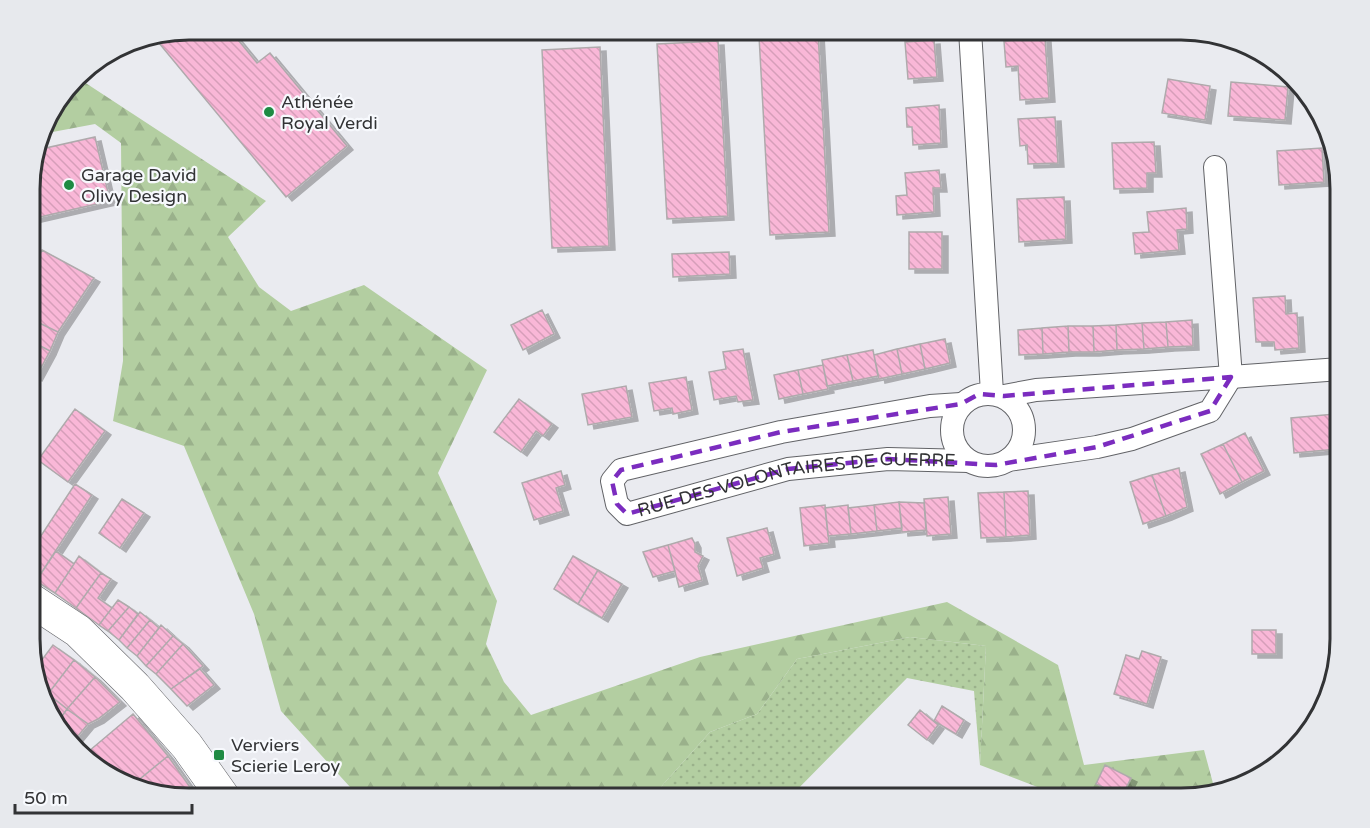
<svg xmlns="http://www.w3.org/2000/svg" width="1370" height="828" font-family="'Varela Round',sans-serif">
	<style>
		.grass { fill: url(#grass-dots) }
		.forest { fill: url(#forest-firs) }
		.building { fill: url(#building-back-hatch); stroke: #afaaac; stroke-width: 1.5; filter: url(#shadow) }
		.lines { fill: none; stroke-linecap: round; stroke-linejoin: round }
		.street-casing { stroke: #626367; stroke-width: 24 }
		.secondary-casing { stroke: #626367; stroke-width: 34 }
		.street { stroke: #fff; stroke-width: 22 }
		.secondary { stroke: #fff; stroke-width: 33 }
		.marked { fill: none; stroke: #7b2cbf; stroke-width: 4.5; stroke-dasharray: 12 8; stroke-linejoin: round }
		.poi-dot { fill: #1f8b43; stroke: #f7f9fd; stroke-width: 2 }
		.labels { text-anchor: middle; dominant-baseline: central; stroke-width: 4.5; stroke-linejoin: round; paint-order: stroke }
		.poi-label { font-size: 18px; fill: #323335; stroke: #f7f9fd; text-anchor: start }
		.street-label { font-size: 18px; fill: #323335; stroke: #f7f9fd }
		.rim { fill: none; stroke: #323335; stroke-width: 3 }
	</style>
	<defs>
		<pattern id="grass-dots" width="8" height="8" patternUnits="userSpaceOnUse" patternTransform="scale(1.5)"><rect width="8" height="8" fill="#b3cea1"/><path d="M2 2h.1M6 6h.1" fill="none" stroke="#9ab18b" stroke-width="1.8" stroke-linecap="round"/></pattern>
		<pattern id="forest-firs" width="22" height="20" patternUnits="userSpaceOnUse" patternTransform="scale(1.5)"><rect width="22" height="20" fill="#b3cea1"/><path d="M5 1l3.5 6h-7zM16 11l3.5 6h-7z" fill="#9ab18b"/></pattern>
		<pattern id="building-back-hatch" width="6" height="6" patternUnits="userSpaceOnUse" patternTransform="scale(1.5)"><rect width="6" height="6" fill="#f9b7d7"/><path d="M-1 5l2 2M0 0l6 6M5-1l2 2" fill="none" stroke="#d69eb9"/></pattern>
		<filter id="shadow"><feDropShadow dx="6" dy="4" stdDeviation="0" flood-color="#0004"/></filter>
	</defs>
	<rect width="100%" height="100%" fill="#eaebf0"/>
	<path class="grass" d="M910,637L986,646L980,765L974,691L907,678L789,798H651L710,732L757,714L797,659Z"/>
	<path class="forest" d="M78,78L266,201L228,237L259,287L291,311L364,285L487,370L438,473L497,601L486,644L504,682L531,715L700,657L947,602L1058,665L1084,765L1204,750L1214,787L1107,798H1066L980,765L986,646L910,637L797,659L757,714L710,732L651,798H360L281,711L254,614L184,446L113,421L123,361L121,143L95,124L42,134L47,119Z"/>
	<path class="building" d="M190,30H230L257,63L270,53L347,146L286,197L154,37Z
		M818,32L829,232L770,235L759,36Z
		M1045,38L1049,98L1020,100L1018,66L1006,67L1004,41Z
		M934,40L937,77L908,79L905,42Z
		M718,41L728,216L667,219L657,44Z
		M600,47L609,246L552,248L542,50Z
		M1168,79L1210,86L1205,120L1162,113Z
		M1231,82L1288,87L1285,120L1228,116Z
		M939,105L941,143L913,145L912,127H907L906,108Z
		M1055,117L1058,163L1028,164L1027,145L1020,146L1018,119Z
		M95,137L110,201L31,219V169L37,150Z
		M1154,142L1156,173H1147V188L1114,189L1112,143Z
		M1322,148L1324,182L1279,185L1277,151Z
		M939,170L941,188H933L934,212L897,215L896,196L907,195L905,173Z
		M1064,197L1066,239L1019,242L1017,199Z
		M1186,208L1187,229L1177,230L1179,250L1135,254L1133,233L1149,232L1147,212Z
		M909,232H942V269H909Z
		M42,250L94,278L58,332L31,319V272Z
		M729,252L730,274L673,277L672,254Z
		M1285,296L1286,314L1297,313L1299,348L1275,350L1274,342H1256L1253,298Z
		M1340,308V341H1332L1330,309Z
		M542,310L554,334L523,350L511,325Z
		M31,319L58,332L50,351L31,341Z
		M1192,320L1193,346L1168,347L1166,322Z
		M1166,322L1168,347L1144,349L1142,323Z
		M1142,323L1144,349L1117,350L1116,325Z
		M1116,325L1117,350L1094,352L1093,326Z
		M1068,326H1093L1094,352H1069Z
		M1068,326L1069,352L1043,354L1042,328Z
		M1042,328L1043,354L1019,355L1018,330Z
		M945,339L950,363L925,369L920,344Z
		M31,341L50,351L36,377L31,374Z
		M920,344L925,369L902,374L897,349Z
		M743,349L753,400L738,402L736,396L714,400L709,372L726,369L723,352Z
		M897,349L902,374L879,379L874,355Z
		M873,350L878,376L853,381L847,355Z
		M847,355L853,381L827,386L822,360Z
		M823,365L828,389L803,394L798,370Z
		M798,370L803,394L779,399L774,375Z
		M686,377L692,410L673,414L672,408L654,411L649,383Z
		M626,386L632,417L588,425L582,394Z
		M519,399L552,424L543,436L536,431L521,452L494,432Z
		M75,409L105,431L68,482L38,460Z
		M1335,414L1338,449L1294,453L1291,418Z
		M1245,433L1264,471L1242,482L1223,444Z
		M1223,444L1242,482L1220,494L1201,454Z
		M1179,468L1187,507L1166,516L1152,475Z
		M561,471L565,485L556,488L563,511L534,520L522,483Z
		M1152,475L1166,516L1143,524L1130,482Z
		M75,484L92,495L36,581L31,578V551Z
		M1028,491L1030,535L1006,537L1004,492Z
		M1004,492L1006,537L981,538L978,493Z
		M948,497L951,534L927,536L924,499Z
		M122,499L144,513L120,548L99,533Z
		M899,502L924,503L926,530L902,532Z
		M899,502L902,528L877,531L874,505Z
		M825,505L829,543L804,546L800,508Z
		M848,505L851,534L828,536L825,508Z
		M874,505L877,531L851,534L848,508Z
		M767,528L774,554L760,558L763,568L737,576L727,538Z
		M692,538L695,544V552L703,556L698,566L702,580L679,587L668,545Z
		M668,545L675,571L653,577L643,552Z
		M56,551L74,564L55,593L36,581Z
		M79,556L101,573L76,608L55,593Z
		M573,556L598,570L578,604L554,589Z
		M598,570L622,584L602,618L578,604Z
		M101,573L111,579L98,598L112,608L99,625L76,608Z
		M118,600L129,607L108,631L99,625Z
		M129,607L138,614L119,640L108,631Z
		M140,612L150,620L127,648L119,640Z
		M150,620L159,628L137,656L127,648Z
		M161,625L173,636L146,666L137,656Z
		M1252,630H1276V654H1252Z
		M173,636L183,644L156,674L146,666Z
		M183,644L203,666L171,689L156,674Z
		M53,645L74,660L48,694L43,690L35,669Z
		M1142,651L1161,657L1147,704L1114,694L1126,655L1139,659Z
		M74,660L95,677L67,709L48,694Z
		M200,669L214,685L187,706L171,689Z
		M95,677L120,702L98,719L88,724L67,709Z
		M43,690L67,709L58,722L54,719Z
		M942,706L964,720L956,734L934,721Z
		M67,709L88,724L73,742L56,725Z
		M920,710L938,725L927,740L908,725Z
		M133,714L168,756L135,783L110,776L89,751Z
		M168,756L194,793L189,798L135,783Z
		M1105,765L1131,778L1122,796L1096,784Z"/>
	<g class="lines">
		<defs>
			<g id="street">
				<path d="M970,30L992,393"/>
				<path d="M1215,167L1231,377L1340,369"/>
				<circle cx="988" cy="430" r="36"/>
				<path d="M1004,396L1036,390L1231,377L1210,411L1132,439L1097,447L1008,460"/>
				<path id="s1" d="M961,404L930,406L781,432L621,470L612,481L617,504L627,514L788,469L888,459L969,461"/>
			</g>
			<path id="secondary" d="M31,600L78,631L135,687L187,746L224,798"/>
		</defs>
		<use href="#street" class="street-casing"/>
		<use href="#secondary" class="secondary-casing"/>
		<use href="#street" class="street"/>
		<use href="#secondary" class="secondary"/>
	</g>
	<path class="marked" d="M1231,377L1210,411L1097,447L996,465L888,459L788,469L627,514L617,504L612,481L621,470L781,432L961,404L979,394L1004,396Z"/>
	<g class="poi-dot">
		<circle cx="269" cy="112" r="6"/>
		<circle cx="69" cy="185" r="6"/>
		<rect x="213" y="749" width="12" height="12" rx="3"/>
	</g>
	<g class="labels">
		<g class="poi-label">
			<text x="281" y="102">Athénée<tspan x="281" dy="21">Royal Verdi</tspan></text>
			<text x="81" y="175">Garage David<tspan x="81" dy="21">Olivy Design</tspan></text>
			<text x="231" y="745">Verviers<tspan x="231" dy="21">Scierie Leroy</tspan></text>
		</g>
		<g class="street-label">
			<text stroke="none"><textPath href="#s1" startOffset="572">RUE DES VOLONTAIRES DE GUERRE</textPath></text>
		</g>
	</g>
	<path d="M0 0H1370V828H0ZM189 40H1181A149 149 0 0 1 1330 189V639A149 149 0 0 1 1181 788H189A149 149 0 0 1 40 639V189A149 149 0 0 1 189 40Z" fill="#e7e9ed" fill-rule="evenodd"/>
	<path class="rim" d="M189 40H1181A149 149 0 0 1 1330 189V639A149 149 0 0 1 1181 788H189A149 149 0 0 1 40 639V189A149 149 0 0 1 189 40Z"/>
	<path d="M15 804v9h177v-9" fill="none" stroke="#323335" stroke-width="3"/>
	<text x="24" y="804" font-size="18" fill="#323335" stroke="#f7f9fd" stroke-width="4.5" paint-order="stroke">50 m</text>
</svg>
